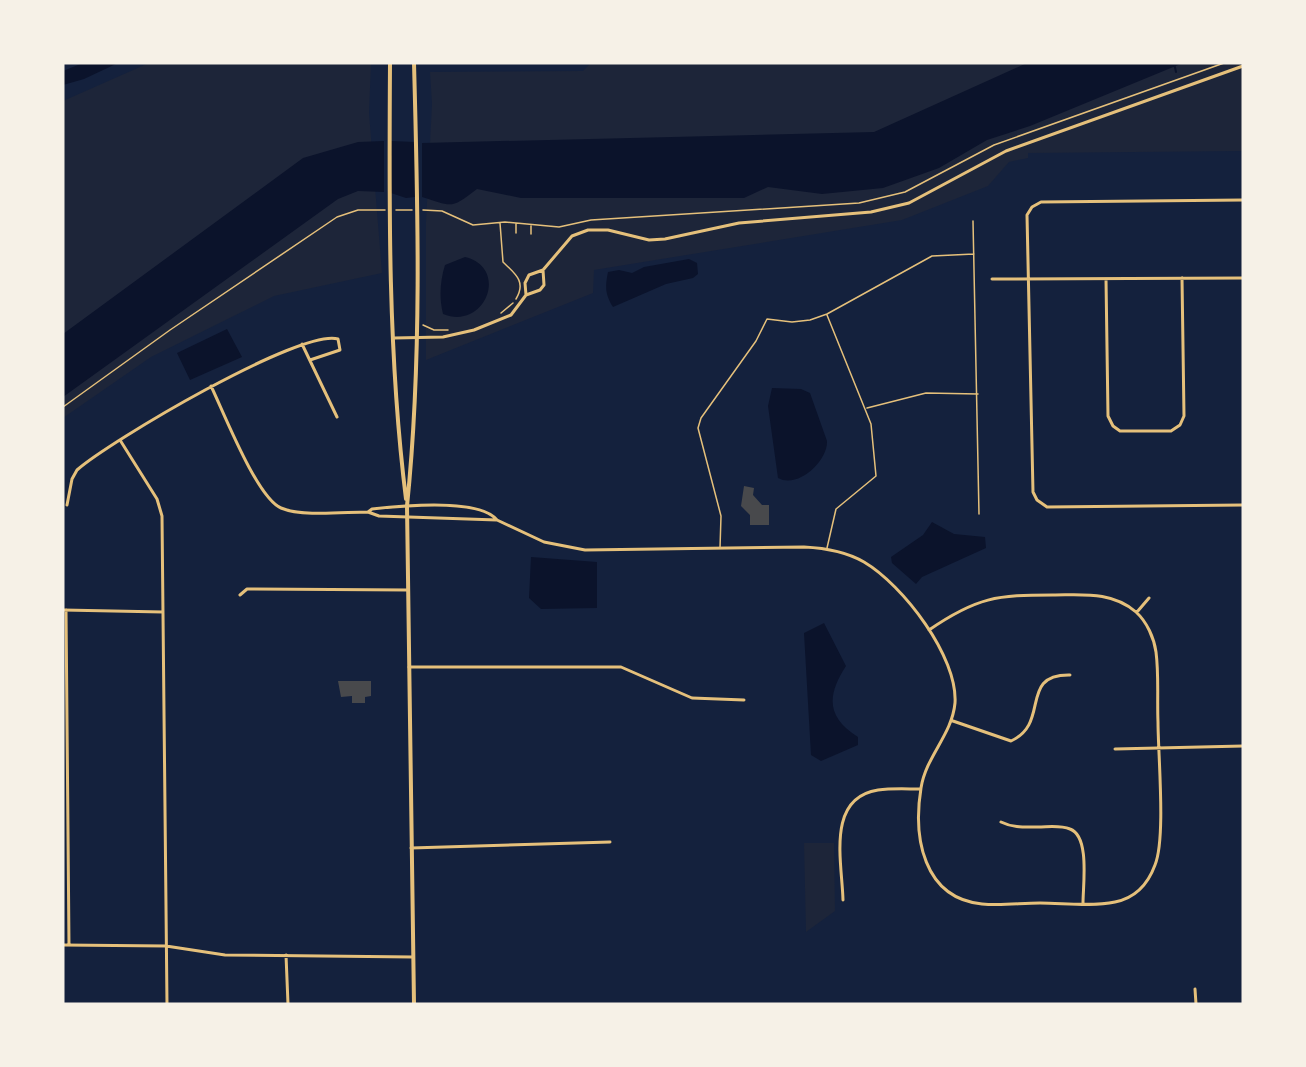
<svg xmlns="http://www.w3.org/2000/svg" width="1306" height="1067" font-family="Jost,sans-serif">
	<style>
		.green { fill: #1d2539 }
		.water { fill: #0b132b }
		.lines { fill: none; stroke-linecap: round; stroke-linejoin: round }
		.stream { stroke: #0b132b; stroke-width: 2 }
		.building { fill: #48494c }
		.path { stroke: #e5c07b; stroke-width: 1.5 }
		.service { stroke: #e5c07b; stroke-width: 1.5 }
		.minor { stroke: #e5c07b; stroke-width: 3 }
		.secondary { stroke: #e5c07b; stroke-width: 4 }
	</style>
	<rect width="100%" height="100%" fill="#14213d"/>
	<path class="green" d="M149,63H371L369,113L382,273L274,296L151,357L63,418V101Z
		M591,63H1243V151L1028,153V158L1009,162L988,186L902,220L594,270L593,293L426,360V222L432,104L430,72L583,71Z
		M804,843H834L835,911L806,932Z"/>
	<path class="water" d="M83,63H118L84,79L63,85V71Z
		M1027,63H1183L1030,126L987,140L939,168L883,188L822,194L768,187L744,198H521L477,189C451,209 453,207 422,197V143L874,132Z
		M384,141V192L358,191L338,199L63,397V334L303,158L358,142Z
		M391,141L415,142V197L406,198L391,193Z
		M465,257C510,268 485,331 443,314C439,298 440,281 445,265Z
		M689,259L697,263L698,274L693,278L666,284L613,307C605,294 605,287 608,272L619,270L632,273L644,267Z
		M227,329L242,357L190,380L177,353Z
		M772,388L801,389L810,393L827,441C828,461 798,489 778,478L768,406Z
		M932,522L954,534L985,537L986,548L922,577L916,584L892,563L891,557L923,535Z
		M531,557L597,562V608L541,609L529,598Z
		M824,623L846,666C827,695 826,717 858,737V745L821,761L811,755L804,633Z"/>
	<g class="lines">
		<path class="stream" d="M1174,63L1176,72"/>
	</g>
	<path class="building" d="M744,486L754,488L753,495L762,505H769V525H750V515L741,506Z
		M338,681H371V696L365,697V703H352V696L341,697Z"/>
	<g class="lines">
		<path class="path" d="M396,210H412
			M423,210L442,211L473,225L505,222L559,227L591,220L859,203L905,192L994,145L1224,63
			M500,223L503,262C514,273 527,281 516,299
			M531,226V234
			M516,233V223
			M501,313L513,303
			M423,325L434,330H448
			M63,407L170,330L337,217L358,210H385"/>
		<path class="service" d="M973,221L979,514
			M867,408L926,393L978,394
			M720,548L721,516L698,428L701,418L756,341L767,319L792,322L810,320L827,314L932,256L974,254
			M827,548L836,509L876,476L871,424L827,315"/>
		<path class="minor" d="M1243,200L1041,202L1032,207L1027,215L1033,492L1037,500L1047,507L1243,505
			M992,279L1243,278
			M1106,279L1108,416L1113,426L1120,431H1171L1180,425L1184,416L1182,278
			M526,295L525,283L529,275L543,270L572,236L588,230H608L649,240L665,239L739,223L871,212L909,203L1006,151L1243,66
			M394,338L443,337L474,330L511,315L526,295L540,290L544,285L543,270
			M302,344L337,417
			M211,386C224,413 257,498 281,508C303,517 344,512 368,512L379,516L497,520
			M120,440L157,499L162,516L167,1004
			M67,505L72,479L77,470C110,441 301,328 338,339L340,350L310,360
			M368,512L372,509C399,506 479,498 497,520L544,542L585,550L804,547C825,548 845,551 864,562C903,585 958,657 955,703C952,735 926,756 921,788C913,837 923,898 982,904C1001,906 1021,903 1040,903C1063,903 1092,907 1115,902C1135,898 1148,884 1155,865C1166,838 1158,755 1158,722C1157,699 1159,675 1156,652C1154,638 1147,622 1136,612C1112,591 1082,595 1053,595C997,595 977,597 929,630
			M240,595L247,589L408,590
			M63,610L163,612
			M66,610L69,945
			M1137,612L1149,598
			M409,667H621L692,698L744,700
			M953,721L1011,741C1051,723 1018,674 1070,675
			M1115,749L1243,746
			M1001,822C1013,828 1025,827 1038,827C1048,827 1060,825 1070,829C1090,836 1083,885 1083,903
			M411,848L610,842
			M843,900C842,862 826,798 878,790C892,788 907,789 920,789
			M63,945L166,946L225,955L413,957
			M286,955L288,1004
			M1195,989L1196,1004"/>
		<path class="secondary" d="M390,63C389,208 388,356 406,499
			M414,63C418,210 422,360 407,506L414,1004"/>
	</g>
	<rect width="1306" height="1067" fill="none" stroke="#f6f1e7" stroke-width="129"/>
</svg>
